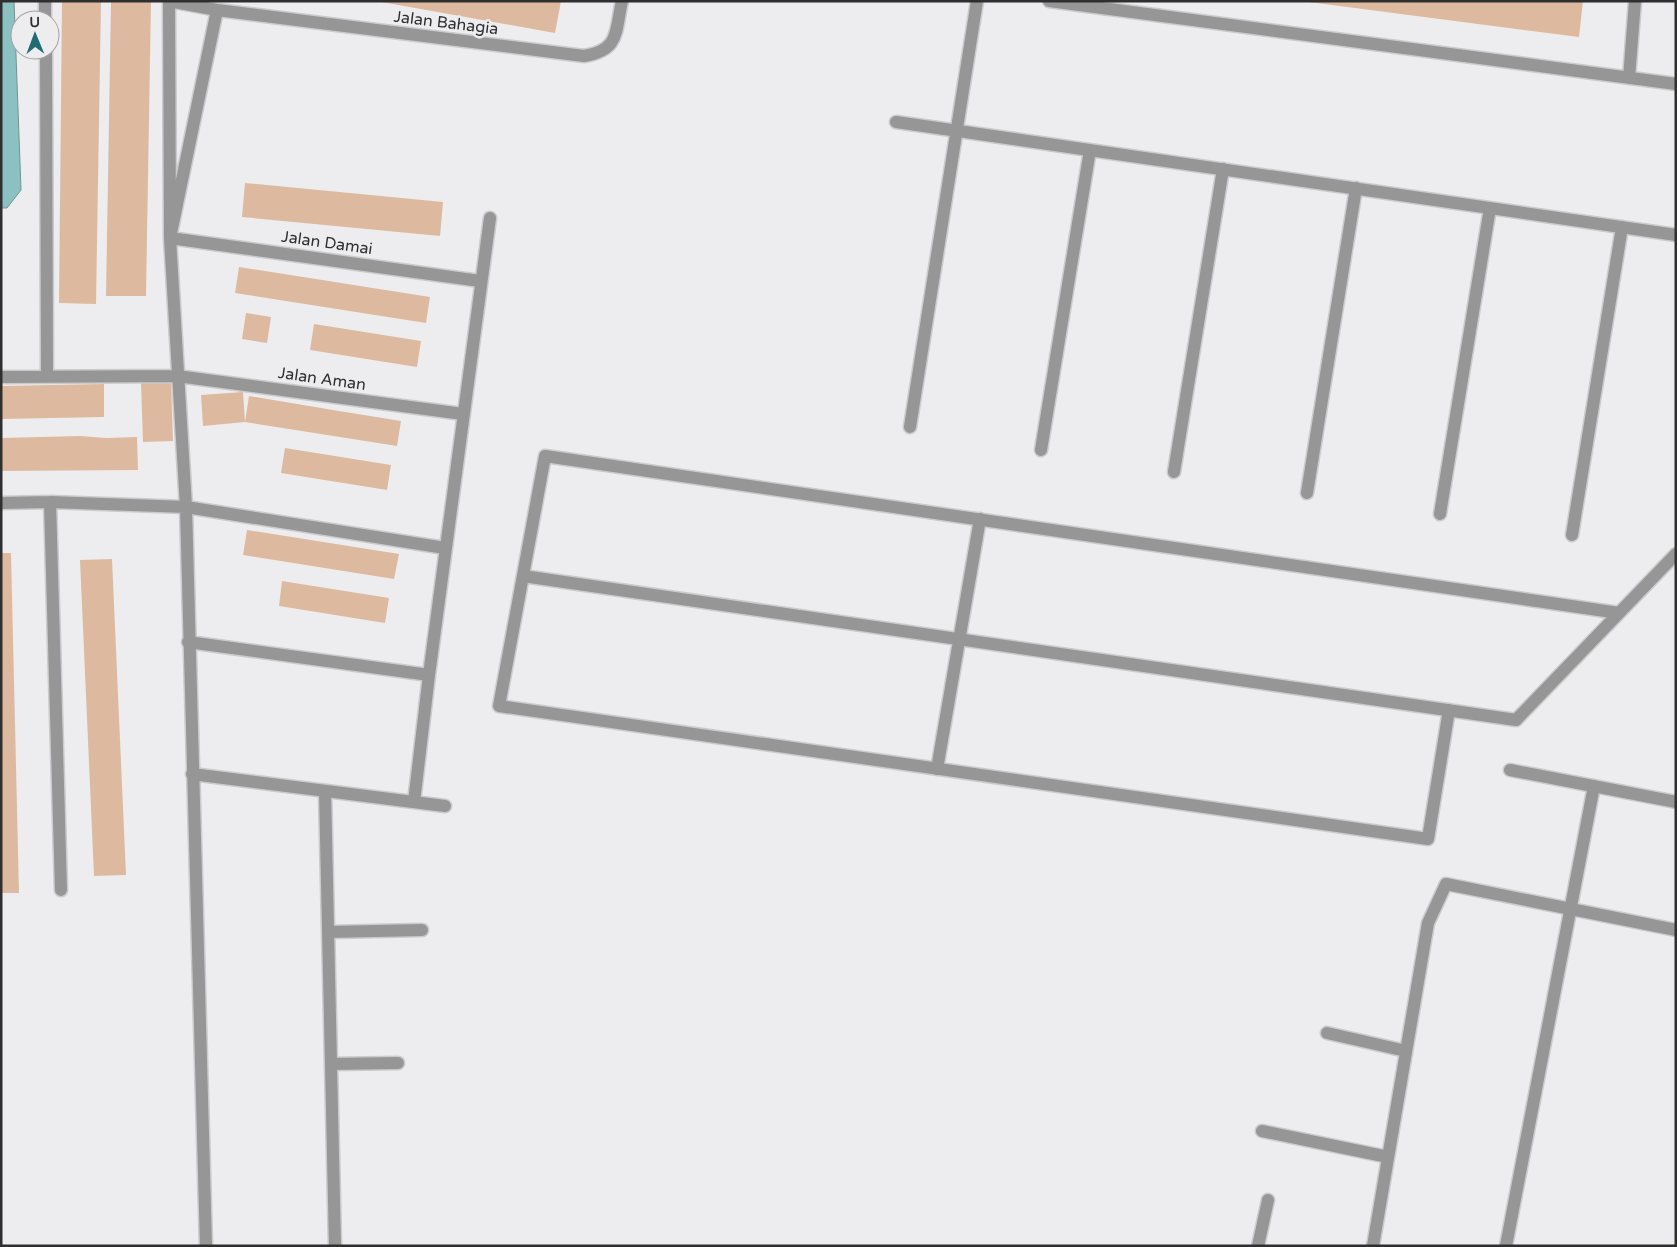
<svg xmlns="http://www.w3.org/2000/svg" width="1677" height="1247" font-family="'Varela Round',sans-serif">
	<style>
		.water { fill: #8cc1c1; stroke: #709596 }
		.building { fill: #ddba9f }
		.lines { fill: none; stroke-linecap: round; stroke-linejoin: round }
		.minor-casing { stroke: #cbcbcd; stroke-width: 15 }
		.minor { stroke: #979696; stroke-width: 12 }
		.labels { text-anchor: middle; dominant-baseline: central; stroke-width: 5; stroke-linejoin: round; paint-order: stroke }
		.street-label { font-size: 16px; fill: #2f2f30; stroke: #ededef }
	</style>
	<rect width="100%" height="100%" fill="#ededef"/>
	<path class="water" d="M1,1H14L21,190L7,208H1Z"/>
	<path class="building" d="M62,1H101L96,304L59,303Z
		M111,1H151L146,296H106Z
		M376,1H561L555,33Z
		M1301,1H1583L1579,37Z
		M245,183L443,202L440,236L242,217Z
		M239,267L430,297L426,323L235,293Z
		M246,313L271,317L267,343L242,339Z
		M314,324L421,341L417,367L310,350Z
		M171,382L173,441L143,442L141,383Z
		M104,384V417L1,419V386Z
		M243,392L245,422L249,396L339,411L401,421L397,446L245,422L203,426L201,395Z
		M80,436L106,438L137,437L138,470L1,471V438Z
		M285,448L391,465L387,490L281,473Z
		M247,530L399,554L394,579L243,555Z
		M1,553H11L19,893H1Z
		M112,559L126,875L94,876L80,560Z
		M282,581L389,598L385,623L279,606Z"/>
	<g class="lines">
		<defs>
			<path id="minor" d="M45,1V20
				M1049,1L1676,84
				M217,10L170,238L480,281
				M46,50L47,376
				M1629,78L1635,1
				M896,122L1676,235
				M1,377L177,376L463,414
				M910,427L977,1
				M1041,450L1090,150
				M1174,472L1223,169
				M1307,493L1356,188
				M50,502L61,890
				M1,503L50,502L186,507L445,548
				M1440,514L1490,208
				M1572,535L1622,227
				M523,576L1516,720L1676,554
				M188,642L429,675
				M1449,710L1428,839L499,706L545,456L1619,613
				M937,769L980,519
				M1510,770L1676,802
				M192,774L445,806
				M325,791L335,1246
				M414,802L429,675L490,218
				M328,932L422,930
				M1327,1033L1406,1051
				M331,1064L398,1063
				M1262,1131L1388,1157
				M206,1246L186,507L170,238L169,1L217,10L584,56C620,50 615,32 622,1
				M1258,1246L1268,1200
				M1373,1246L1428,923L1446,884L1676,930
				M1506,1246L1594,786"/>
		</defs>
		<use href="#minor" class="minor-casing"/>
		<use href="#minor" class="minor"/>
	</g>
	<g class="labels">
		<g class="street-label">
			<text transform="translate(446 23) rotate(7)">Jalan Bahagia</text>
			<text transform="translate(327 243) rotate(8)">Jalan Damai</text>
			<text transform="translate(322 379) rotate(8)">Jalan Aman</text>
		</g>
	</g>
	<rect width="1677" height="1247" fill="none" stroke="#2f2f30" stroke-width="5"/>
	<g transform="translate(35 35) rotate(359)"><circle r="24" fill="#ededef" stroke="#a1a1a3"/>
	<path d="M0-4L9 19L0 12L-9 19Z" fill="#216b75"/>
	<text y="-8" font-size="14" font-weight="bold" text-anchor="middle" fill="#2f2f30">U</text>
	</g>
</svg>
